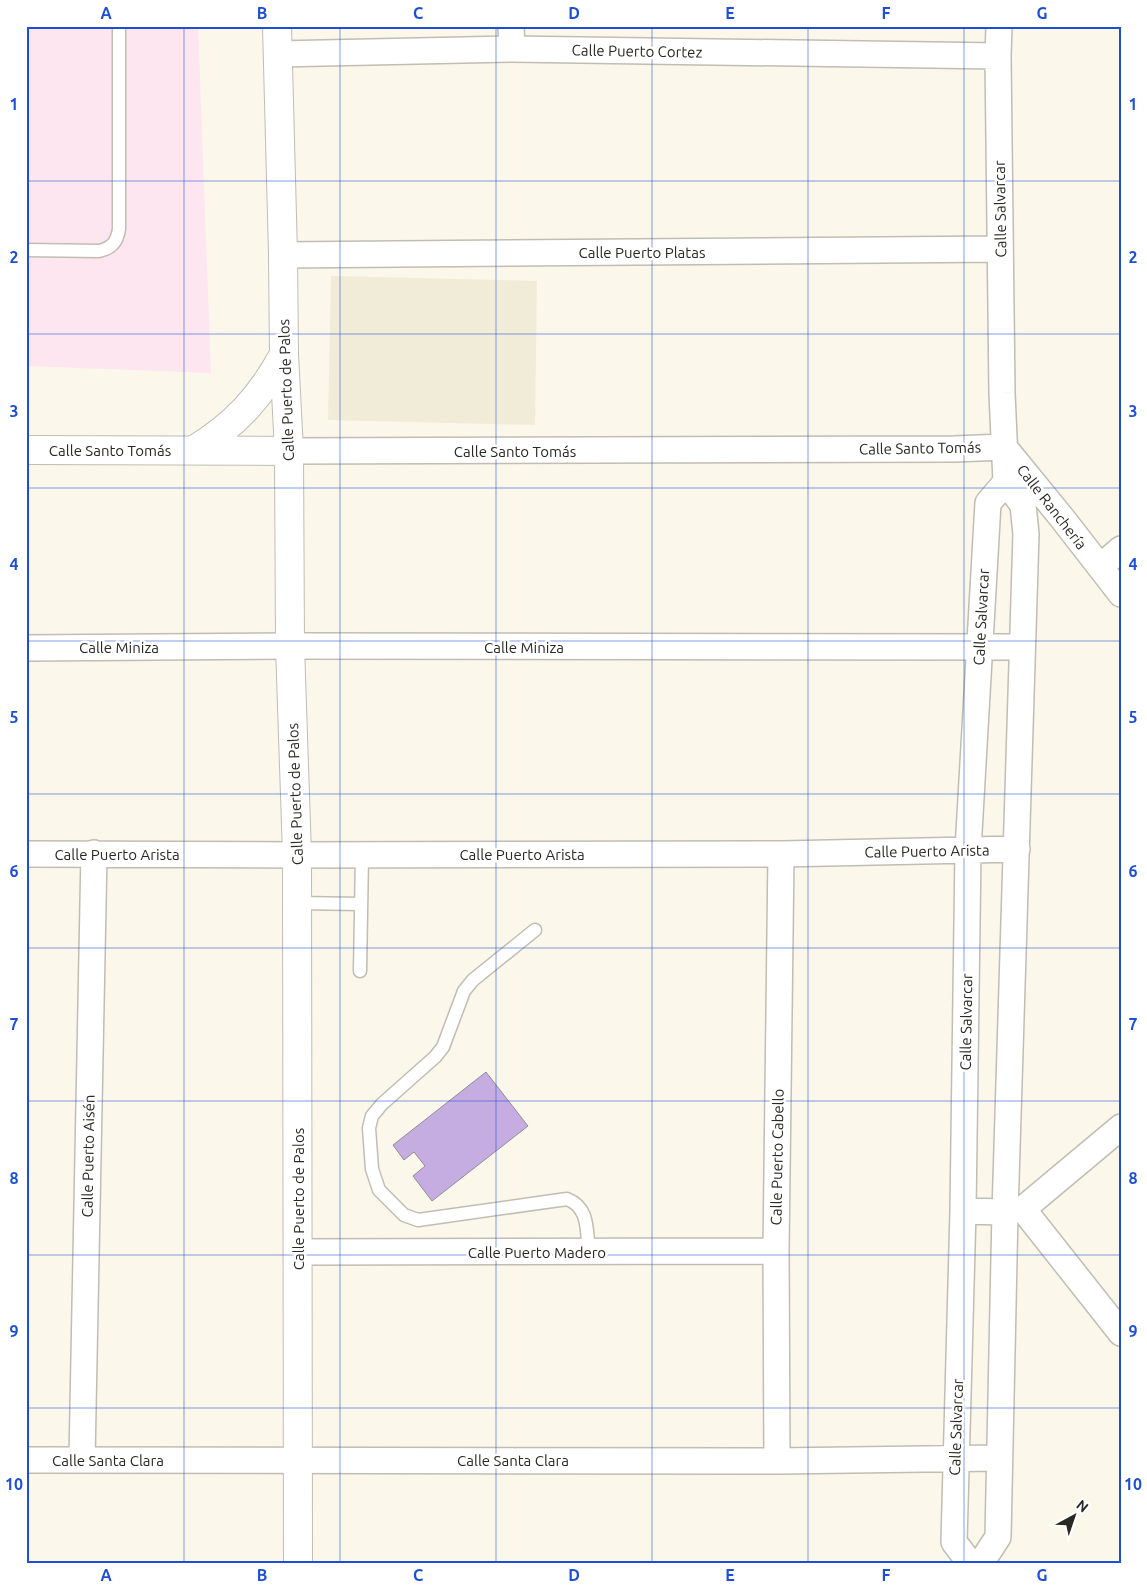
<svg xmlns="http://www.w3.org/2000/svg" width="1147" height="1589" font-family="Ubuntu,sans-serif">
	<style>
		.built { fill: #f1ecd8 }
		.industrial { fill: #fee6f1 }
		.building { fill: #c5ace1; stroke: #918d97 }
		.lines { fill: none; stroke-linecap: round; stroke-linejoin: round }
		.lane-casing { stroke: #c1bdb2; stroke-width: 15 }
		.street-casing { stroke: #c1bdb2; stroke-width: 28 }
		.secondary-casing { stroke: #c1bdb2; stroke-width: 30 }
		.lane { stroke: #fff; stroke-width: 12 }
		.street { stroke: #fff; stroke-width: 25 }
		.secondary { stroke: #fff; stroke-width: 28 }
		.grid { fill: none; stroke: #1d4ed8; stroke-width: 1; stroke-opacity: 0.55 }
		.labels { text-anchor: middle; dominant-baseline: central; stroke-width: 5; stroke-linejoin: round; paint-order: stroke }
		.street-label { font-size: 15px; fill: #2a2824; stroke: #fff }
		.neatline { fill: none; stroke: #1d4ed8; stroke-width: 2 }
		.grid-label { font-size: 16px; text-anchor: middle; font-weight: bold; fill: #1d4ed8 }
	</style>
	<rect width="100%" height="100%" fill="#fbf7eb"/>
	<path class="built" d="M331,276L537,281L535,425L328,420Z"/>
	<path class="industrial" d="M26,26H198L211,373L26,366Z"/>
	<path class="building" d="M486,1072L528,1126L432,1201L413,1176L425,1166L414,1152L404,1160L393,1145Z"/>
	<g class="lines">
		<defs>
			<path id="lane" d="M26,250L99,251C112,248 117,242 119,229V26
				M297,903L361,904
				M535,930L473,980L464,991L443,1047L435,1057L382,1104L372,1116L369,1128L372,1169L379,1190L404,1215L418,1220L567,1199C590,1208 586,1231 589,1251
				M360,971L362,855"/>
			<path id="street" d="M511,26L512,49
				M277,54L512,49L998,56
				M283,255L1000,249
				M289,451L954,449L1004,447L1062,518L1121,594
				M1100,567L1121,549
				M26,648L290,646L1022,647
				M26,854L297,855L781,854L1017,849
				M1023,1209L1121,1333
				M963,1211L1005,1212L1023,1209L1121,1127
				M298,1252L776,1251
				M82,1459L94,853
				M26,1460L777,1461L999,1458
				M777,1461L776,1251L781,854
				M970,1563L954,1542L963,1211L968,850L988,503L1006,482
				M981,1563L998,1537L1005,1212L1026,534L1023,505L1006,482L1002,393L998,56L999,26"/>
			<path id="secondary" d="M277,26L283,255L284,354L289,451L290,646L297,855L298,1563
				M26,450L289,451
				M194,450C235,425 261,397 284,354"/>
		</defs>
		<use href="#lane" class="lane-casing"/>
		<use href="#street" class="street-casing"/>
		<use href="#secondary" class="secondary-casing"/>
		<use href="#lane" class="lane"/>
		<use href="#street" class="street"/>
		<use href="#secondary" class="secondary"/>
	</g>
	<path class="grid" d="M184,26V1563M340,26V1563M496,26V1563M652,26V1563M808,26V1563M964,26V1563M26,181H1121M26,334H1121M26,488H1121M26,641H1121M26,794H1121M26,948H1121M26,1101H1121M26,1255H1121M26,1408H1121"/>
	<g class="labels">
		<g class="street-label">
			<text transform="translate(637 51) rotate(1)">Calle Puerto Cortez</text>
			<text transform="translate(1000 209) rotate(-91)">Calle Salvarcar</text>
			<text x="642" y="252">Calle Puerto Platas</text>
			<text transform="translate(286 390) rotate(-92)">Calle Puerto de Palos</text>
			<text transform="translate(920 448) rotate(-1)">Calle Santo Tomás</text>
			<text x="110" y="450">Calle Santo Tomás</text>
			<text x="515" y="451">Calle Santo Tomás</text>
			<text transform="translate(1052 507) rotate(52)">Calle Ranchería</text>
			<text transform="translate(981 617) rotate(-87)">Calle Salvarcar</text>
			<text x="119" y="647">Calle Miniza</text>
			<text x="524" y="647">Calle Miniza</text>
			<text transform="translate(295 794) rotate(-92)">Calle Puerto de Palos</text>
			<text transform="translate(927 851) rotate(-1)">Calle Puerto Arista</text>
			<text x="117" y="854">Calle Puerto Arista</text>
			<text x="522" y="854">Calle Puerto Arista</text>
			<text transform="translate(966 1022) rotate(-89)">Calle Salvarcar</text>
			<text transform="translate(88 1156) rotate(-89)">Calle Puerto Aisén</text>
			<text transform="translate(777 1157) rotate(-89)">Calle Puerto Cabello</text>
			<text transform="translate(298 1199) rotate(-90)">Calle Puerto de Palos</text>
			<text x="537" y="1252">Calle Puerto Madero</text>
			<text transform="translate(956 1427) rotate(-88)">Calle Salvarcar</text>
			<text x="108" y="1460">Calle Santa Clara</text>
			<text x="513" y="1460">Calle Santa Clara</text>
		</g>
	</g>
	<rect width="1147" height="1589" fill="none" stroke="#ffffff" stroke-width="55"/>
	<g transform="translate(1074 1516) rotate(40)" stroke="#ffffff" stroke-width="4" paint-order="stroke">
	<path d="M0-4L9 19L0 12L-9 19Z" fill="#2a2824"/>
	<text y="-8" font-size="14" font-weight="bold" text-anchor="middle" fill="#2a2824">N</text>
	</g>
	<rect x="28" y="28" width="1092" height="1534" class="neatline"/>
	<g class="grid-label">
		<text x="106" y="19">A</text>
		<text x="262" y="19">B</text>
		<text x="418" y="19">C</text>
		<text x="574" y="19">D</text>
		<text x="730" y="19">E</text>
		<text x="886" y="19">F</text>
		<text x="1042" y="19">G</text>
		<text x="14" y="110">1</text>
		<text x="1133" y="110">1</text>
		<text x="14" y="263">2</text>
		<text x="1133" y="263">2</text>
		<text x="14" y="417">3</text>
		<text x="1133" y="417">3</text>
		<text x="14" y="570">4</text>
		<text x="1133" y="570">4</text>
		<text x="14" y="723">5</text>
		<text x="1133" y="723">5</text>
		<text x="14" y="877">6</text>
		<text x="1133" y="877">6</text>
		<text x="14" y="1030">7</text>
		<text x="1133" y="1030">7</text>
		<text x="14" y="1184">8</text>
		<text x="1133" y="1184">8</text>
		<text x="14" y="1337">9</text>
		<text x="1133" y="1337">9</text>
		<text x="14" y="1490">10</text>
		<text x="1133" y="1490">10</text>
		<text x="106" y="1581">A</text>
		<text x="262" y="1581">B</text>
		<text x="418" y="1581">C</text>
		<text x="574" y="1581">D</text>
		<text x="730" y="1581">E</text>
		<text x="886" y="1581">F</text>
		<text x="1042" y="1581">G</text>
	</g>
</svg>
